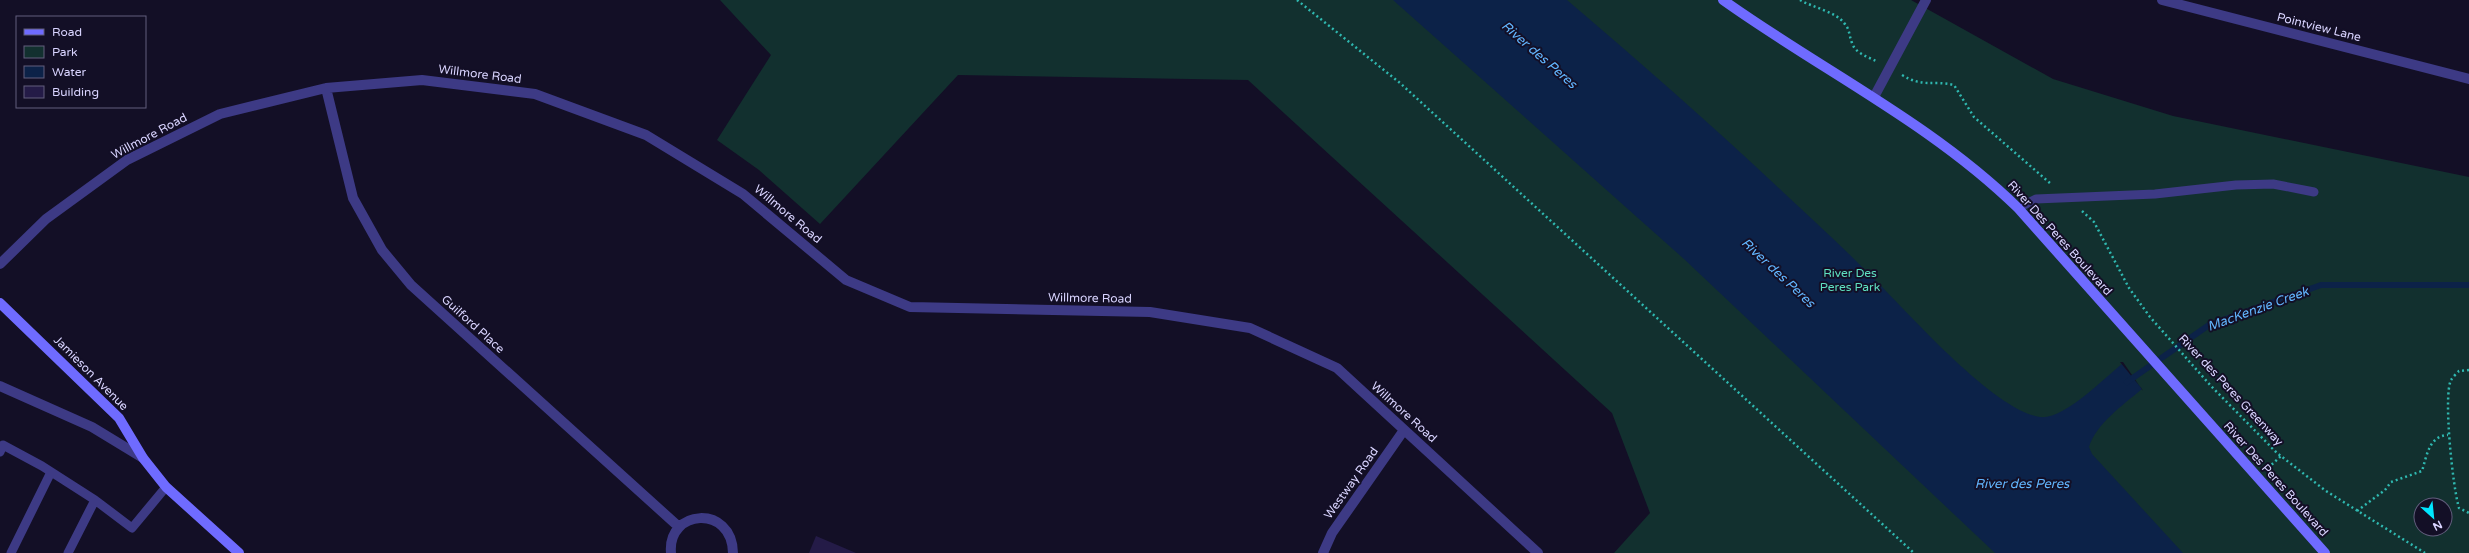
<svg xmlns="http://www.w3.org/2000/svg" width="2469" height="553" font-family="'Varela Round',sans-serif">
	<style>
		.green { fill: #12302f; fill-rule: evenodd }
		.water { fill: #0c2248 }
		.pier { fill: #130f26 }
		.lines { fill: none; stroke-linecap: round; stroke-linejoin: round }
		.stream { stroke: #0c2248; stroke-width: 6 }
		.building { fill: #241b47 }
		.path { stroke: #2fb8b0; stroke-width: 2.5; stroke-dasharray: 2 3; stroke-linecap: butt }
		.service { stroke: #3d3a85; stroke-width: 9 }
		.minor { stroke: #3d3a85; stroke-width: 10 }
		.secondary { stroke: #6f6bff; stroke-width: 10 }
		.labels { text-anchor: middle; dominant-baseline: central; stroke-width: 4; stroke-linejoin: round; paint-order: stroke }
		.street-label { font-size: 12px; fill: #d9d4ff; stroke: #130f26 }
		.park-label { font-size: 12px; fill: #5fe0c0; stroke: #130f26 }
		.water-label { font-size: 13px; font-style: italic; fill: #62b6ff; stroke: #130f26 }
	</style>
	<rect width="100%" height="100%" fill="#130f26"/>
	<path class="green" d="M720,0H1911L2053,79L2173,116L2469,177V553H1614L1650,513L1612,413L1248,80L958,75L820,224L759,170L717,140L771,55ZM2421,505H2445V529H2421Z"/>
	<path class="water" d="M1393,0H1567C1641,63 1714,127 1784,193C1814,221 1844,248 1872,277C1908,312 1993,410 2040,417C2064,420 2104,378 2122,364L2142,389C2123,405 2096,424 2089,447L2092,454L2183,553H1995L1684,259Z"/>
	<path class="pier" d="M2120,362H2123L2143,391L2142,389Z"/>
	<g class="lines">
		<path class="stream" d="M2127,382L2209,325L2321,285H2469"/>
	</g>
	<path class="building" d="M816,536L856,553H809Z"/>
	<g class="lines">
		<path class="path" d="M1297,0L1400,83L1914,553
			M1800,0C1812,7 1836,12 1844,23C1850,29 1849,36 1852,43C1855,53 1868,57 1876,61
			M1902,75C1924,88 1932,80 1954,85L1974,117L2051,184
			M2082,211L2094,222L2129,288L2150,317L2211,386L2277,453L2326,491L2425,553
			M2469,370L2459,371C2457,373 2453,377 2451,380C2443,396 2453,489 2459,508L2469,513
			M2268,468L2281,456
			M2357,511L2385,490L2391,482L2422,471C2427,455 2429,436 2448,435"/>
		<path class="service" d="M2018,208L2036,199L2155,194L2236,185L2273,184L2314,192
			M0,452L3,445L42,466L95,500L68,553
			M95,500L132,528L166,487
			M11,553L51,472"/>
		<path class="minor" d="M2162,0L2469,79
			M326,88L353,198L382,250L411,285L679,527
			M1874,97L1926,0
			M0,264L46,219L127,160L220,114L326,88L422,80L535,94L646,135L743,194L846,280L910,307L1150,312L1250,328L1337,368L1538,553
			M0,386L92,427L143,458
			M671,553C667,509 732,504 733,553
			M1323,553L1332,533L1404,430"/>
		<path class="secondary" d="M1723,0C1821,70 1931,123 2018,208L2325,553
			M0,303L119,418L143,458L166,487L239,553"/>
	</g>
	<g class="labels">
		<g class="street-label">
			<text transform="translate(2319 27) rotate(14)">Pointview Lane</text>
			<text transform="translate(480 74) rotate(7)">Willmore Road</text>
			<text transform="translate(149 136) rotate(-28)">Willmore Road</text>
			<text transform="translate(788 214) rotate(40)">Willmore Road</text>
			<text transform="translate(2060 238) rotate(48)">River Des Peres Boulevard</text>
			<text transform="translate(1090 298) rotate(1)">Willmore Road</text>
			<text transform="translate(473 324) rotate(42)">Guilford Place</text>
			<text transform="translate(91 373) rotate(45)">Jamieson Avenue</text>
			<text transform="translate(2231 390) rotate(47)">River des Peres Greenway</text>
			<text transform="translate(1404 412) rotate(42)">Willmore Road</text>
			<text transform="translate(2276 479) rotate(48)">River Des Peres Boulevard</text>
			<text transform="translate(1351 483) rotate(-55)">Westway Road</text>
		</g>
		<g class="park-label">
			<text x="1850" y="273">River Des<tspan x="1850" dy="14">Peres Park</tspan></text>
		</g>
		<g class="water-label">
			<text transform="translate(1539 55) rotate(41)">River des Peres</text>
			<text transform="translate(1778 273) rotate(43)">River des Peres</text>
			<text transform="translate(2258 309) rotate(-20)">MacKenzie Creek</text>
			<text x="2022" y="484">River des Peres</text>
		</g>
	</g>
	<rect x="16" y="16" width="130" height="92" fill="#130f26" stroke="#625e7d"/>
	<rect x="24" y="29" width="20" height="6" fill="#6f6bff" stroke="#625e7d"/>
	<text x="52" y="36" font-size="12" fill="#d9d4ff">Road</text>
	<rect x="24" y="46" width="20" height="12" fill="#12302f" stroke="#625e7d"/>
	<text x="52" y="56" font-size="12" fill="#d9d4ff">Park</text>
	<rect x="24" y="66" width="20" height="12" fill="#0c2248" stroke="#625e7d"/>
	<text x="52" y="76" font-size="12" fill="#d9d4ff">Water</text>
	<rect x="24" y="86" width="20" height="12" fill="#241b47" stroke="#625e7d"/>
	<text x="52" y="96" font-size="12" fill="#d9d4ff">Building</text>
	<g transform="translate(2433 517) rotate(153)"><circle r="19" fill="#130f26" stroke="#625e7d"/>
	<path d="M0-3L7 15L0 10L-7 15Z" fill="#00e5ff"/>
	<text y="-6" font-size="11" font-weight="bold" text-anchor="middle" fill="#d9d4ff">N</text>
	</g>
</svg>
